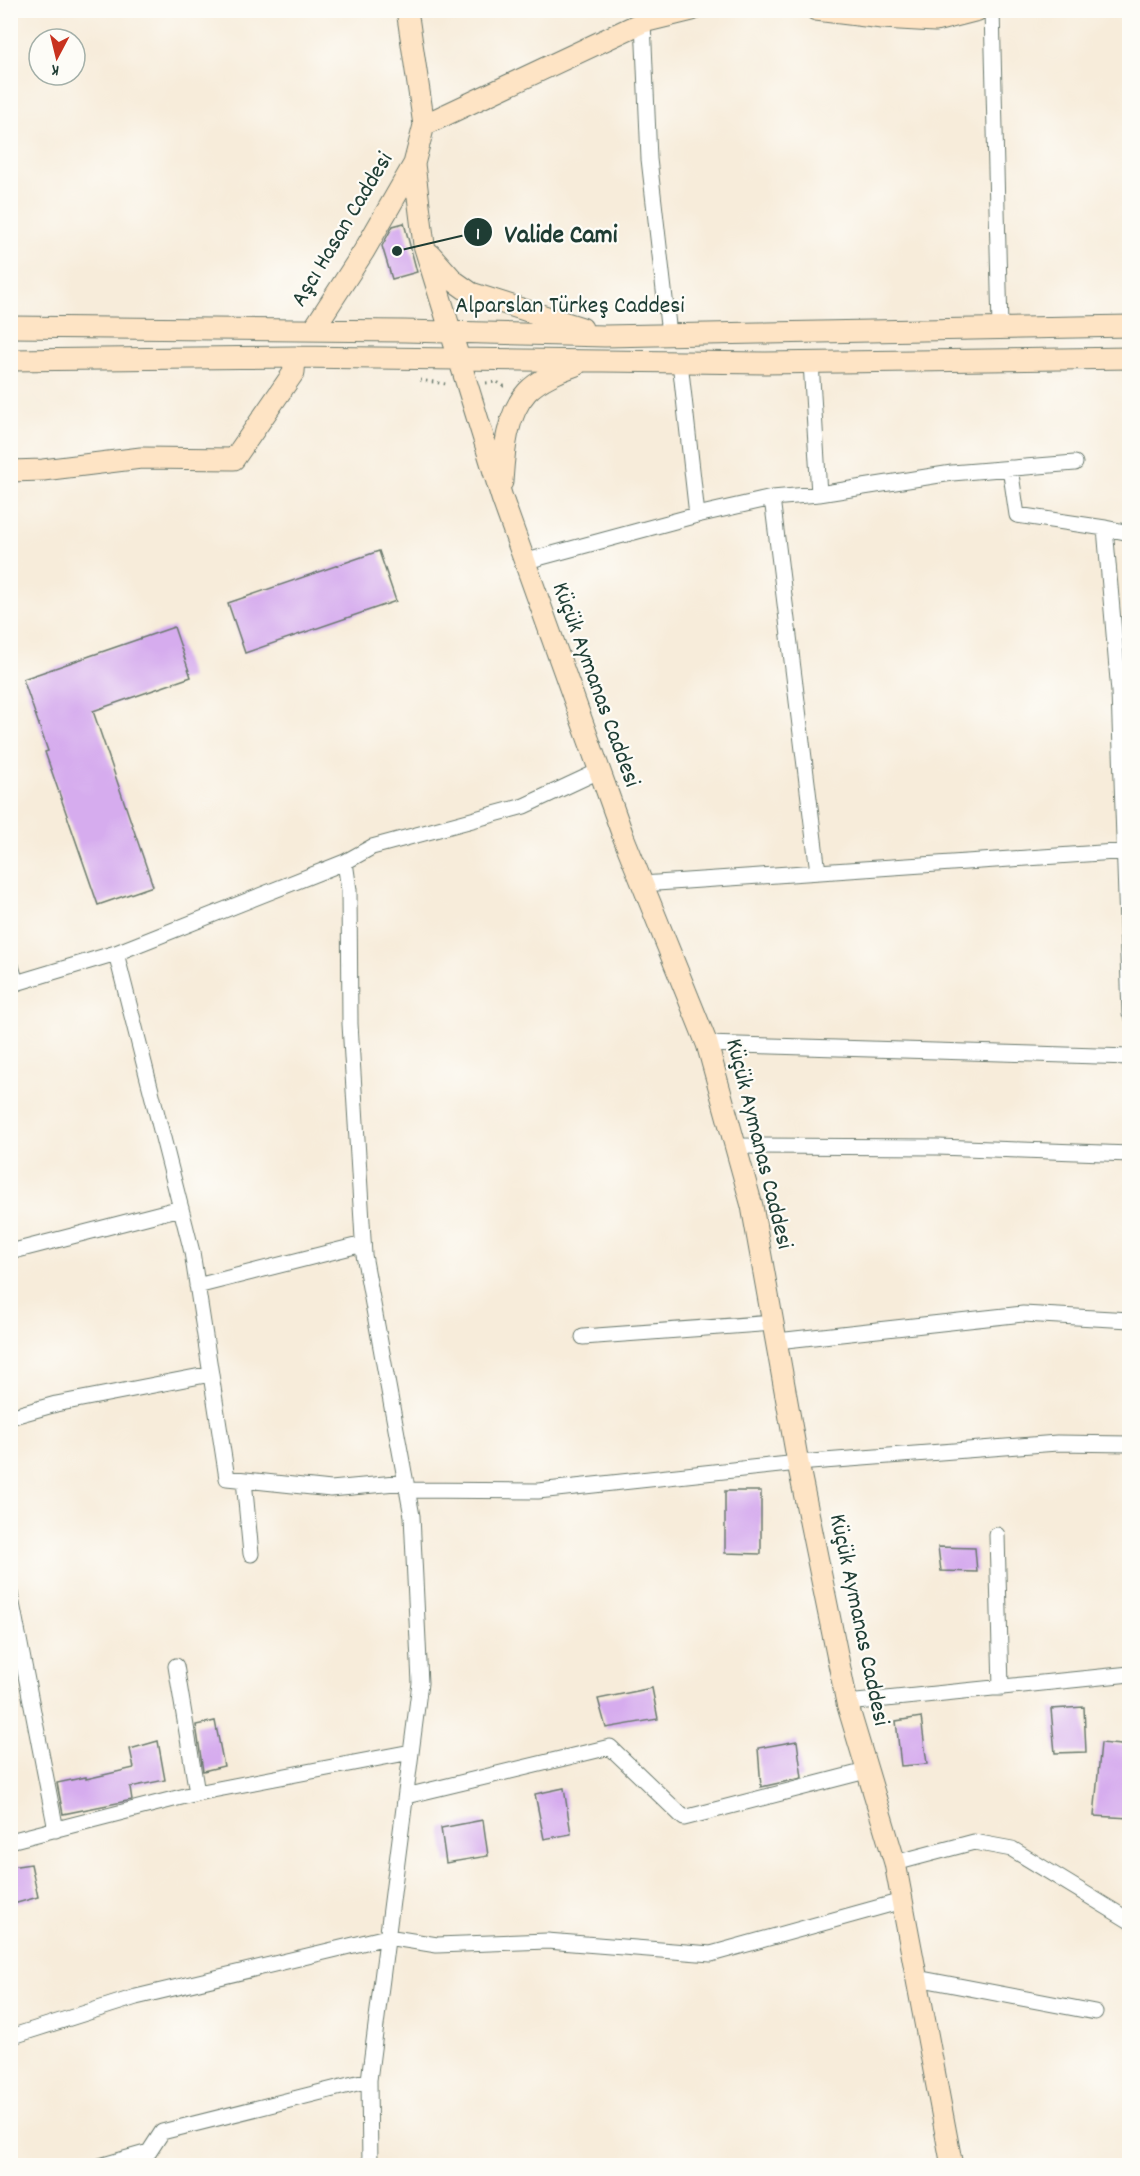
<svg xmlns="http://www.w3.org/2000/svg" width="1140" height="2176" font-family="Dekko,sans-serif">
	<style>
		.building { fill: #d6acee }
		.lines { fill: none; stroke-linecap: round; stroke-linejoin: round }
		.street-casing { stroke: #6b7a6e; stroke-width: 17 }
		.secondary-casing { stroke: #6b7a6e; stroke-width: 23 }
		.path { stroke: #6b7a6e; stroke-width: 3; stroke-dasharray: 1.5 4.5; stroke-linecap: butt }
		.street { stroke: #fff; stroke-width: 15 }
		.secondary { stroke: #fee4c5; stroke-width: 21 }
		.labels { text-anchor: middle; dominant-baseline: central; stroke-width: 4.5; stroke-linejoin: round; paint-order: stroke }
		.street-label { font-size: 24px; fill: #1f3d34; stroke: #fdfcf7 }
		.leader { fill: none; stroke: #1f3d34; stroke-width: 2 }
		.callout-dot { fill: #1f3d34; stroke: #fdfcf7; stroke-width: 2 }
		.mark-label { font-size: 18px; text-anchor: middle; font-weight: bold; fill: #fff }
		.callout-label { font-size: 26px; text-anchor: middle; font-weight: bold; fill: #1f3d34; stroke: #fdfcf7; stroke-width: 4.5; stroke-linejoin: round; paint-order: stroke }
	</style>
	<rect width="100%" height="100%" fill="#fdfcf7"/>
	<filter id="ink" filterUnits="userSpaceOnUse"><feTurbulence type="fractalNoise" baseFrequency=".0167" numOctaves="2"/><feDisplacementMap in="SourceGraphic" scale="12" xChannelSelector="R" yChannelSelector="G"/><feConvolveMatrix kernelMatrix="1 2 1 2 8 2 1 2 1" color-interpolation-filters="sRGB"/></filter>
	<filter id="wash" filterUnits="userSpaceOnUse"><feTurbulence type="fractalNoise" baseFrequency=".008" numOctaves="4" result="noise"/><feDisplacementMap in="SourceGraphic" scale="24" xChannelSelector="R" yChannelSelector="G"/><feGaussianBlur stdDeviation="1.35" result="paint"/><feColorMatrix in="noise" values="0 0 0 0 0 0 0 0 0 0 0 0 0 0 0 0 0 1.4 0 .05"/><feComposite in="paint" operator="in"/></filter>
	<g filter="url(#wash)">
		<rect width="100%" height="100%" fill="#f7ecda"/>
		<g id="blocks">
			<path class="building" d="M404,223L417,272L392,279L382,246L393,226Z
				M379,551L396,601L245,653L228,603Z
				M174,627L191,677L93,711L153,886L98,905L45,752L48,751L23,679Z
				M725,1491H761V1554L725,1553Z
				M938,1547L975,1548L977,1572L941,1571Z
				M652,1688L658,1719L606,1728L598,1699Z
				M1084,1707L1086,1752L1055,1753L1051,1709Z
				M921,1717L927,1764L901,1766L896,1721Z
				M215,1721L224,1766L203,1771L196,1725Z
				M158,1741L165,1780L130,1787L132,1800L63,1814L57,1783L86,1777V1779L134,1768L130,1749Z
				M797,1741L802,1778L761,1787L758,1748Z
				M1101,1743L1130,1746V1818L1094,1816Z
				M564,1788L571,1834L544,1839L535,1794Z
				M483,1820L488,1856L446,1863L441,1828Z
				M31,1864L38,1897L10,1905V1867Z"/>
		</g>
	</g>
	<g filter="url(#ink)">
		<use href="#blocks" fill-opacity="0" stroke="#6b7a6e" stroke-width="1.5"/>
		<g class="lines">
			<defs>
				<path id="street" d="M992,10L1000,328
					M643,22L649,159L669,334
					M680,362L697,515
					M811,362L819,494
					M1010,468L1017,515L1105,528L1119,692L1130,1014
					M772,498L818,872
					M1105,528L1130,533
					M523,562L697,515L772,498L819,494L952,473L1075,463
					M345,862L349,890L350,1024L364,1255L412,1516L420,1683L369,2080L370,2166
					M642,884L1130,851
					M116,953L192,1252L227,1478L331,1489L406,1482
					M10,962L16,983L116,953L345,862L372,847L524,806L599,771
					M707,1044L1130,1057
					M736,1146L938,1147L1130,1154
					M10,1252L181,1208
					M197,1286L363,1244
					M583,1337L773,1323
					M777,1341L1023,1314L1130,1320
					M10,1417L56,1404L211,1374
					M244,1480L251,1554
					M407,1490L538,1491L798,1463L1057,1443L1130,1444
					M997,1535L1001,1688
					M10,1593L56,1830
					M176,1666L197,1793
					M847,1703L1130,1674
					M406,1796L610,1747L684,1818L866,1771
					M10,1841L197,1793L411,1752
					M895,1863L974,1842L1012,1849L1130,1921
					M917,1978L1095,2012
					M10,2037L136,1997L387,1937L437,1945L547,1941L711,1954L902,1901
					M100,2166L149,2152L162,2132L369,2080"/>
				<path id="secondary" d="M816,10L882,18L935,21L978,10
					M424,125L643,22L692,10
					M414,164L424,245L502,498L623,836L707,1044L752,1206L798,1463L847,1703L895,1863L952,2166
					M430,254L454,281L471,293L582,328
					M10,327L404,331L605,336L1130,326
					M313,330L364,251L414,164L424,125L407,10
					M10,360L295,357L765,363L1130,358
					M10,471L43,470L141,458L234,459L294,372L295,357
					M502,482C504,453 506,415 527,392C538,380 561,370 576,365"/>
			</defs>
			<use href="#street" class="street-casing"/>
			<use href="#secondary" class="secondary-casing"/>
			<path class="path" d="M420,380L446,384
				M486,383L497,382L507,388"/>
			<use href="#street" class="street"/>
			<use href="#secondary" class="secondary"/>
		</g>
	</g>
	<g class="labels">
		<g class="street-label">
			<text transform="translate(343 230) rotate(-59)">Aşcı Hasan Caddesi</text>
			<text x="570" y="307">Alparslan Türkeş Caddesi</text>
			<text transform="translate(595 685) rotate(70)">Küçük Aymanas Caddesi</text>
			<text transform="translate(758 1144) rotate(76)">Küçük Aymanas Caddesi</text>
			<text transform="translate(858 1620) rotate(78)">Küçük Aymanas Caddesi</text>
		</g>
	</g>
	<path class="leader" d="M397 251L478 232"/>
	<g class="callout-dot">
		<circle cx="397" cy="251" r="6"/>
		<circle cx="478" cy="232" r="15"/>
	</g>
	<g class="mark-label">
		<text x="478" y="239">1</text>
	</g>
	<g class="callout-label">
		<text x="561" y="242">Valide Cami</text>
	</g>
	<rect width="1140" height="2176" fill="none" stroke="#fdfcf7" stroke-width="36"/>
	<g transform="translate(57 57) rotate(187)"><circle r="28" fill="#fdfcf7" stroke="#a4b0a9" stroke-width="1.5"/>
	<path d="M0-4.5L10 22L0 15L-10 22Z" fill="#c8321e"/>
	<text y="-9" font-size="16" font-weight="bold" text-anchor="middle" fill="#1f3d34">K</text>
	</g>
</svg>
